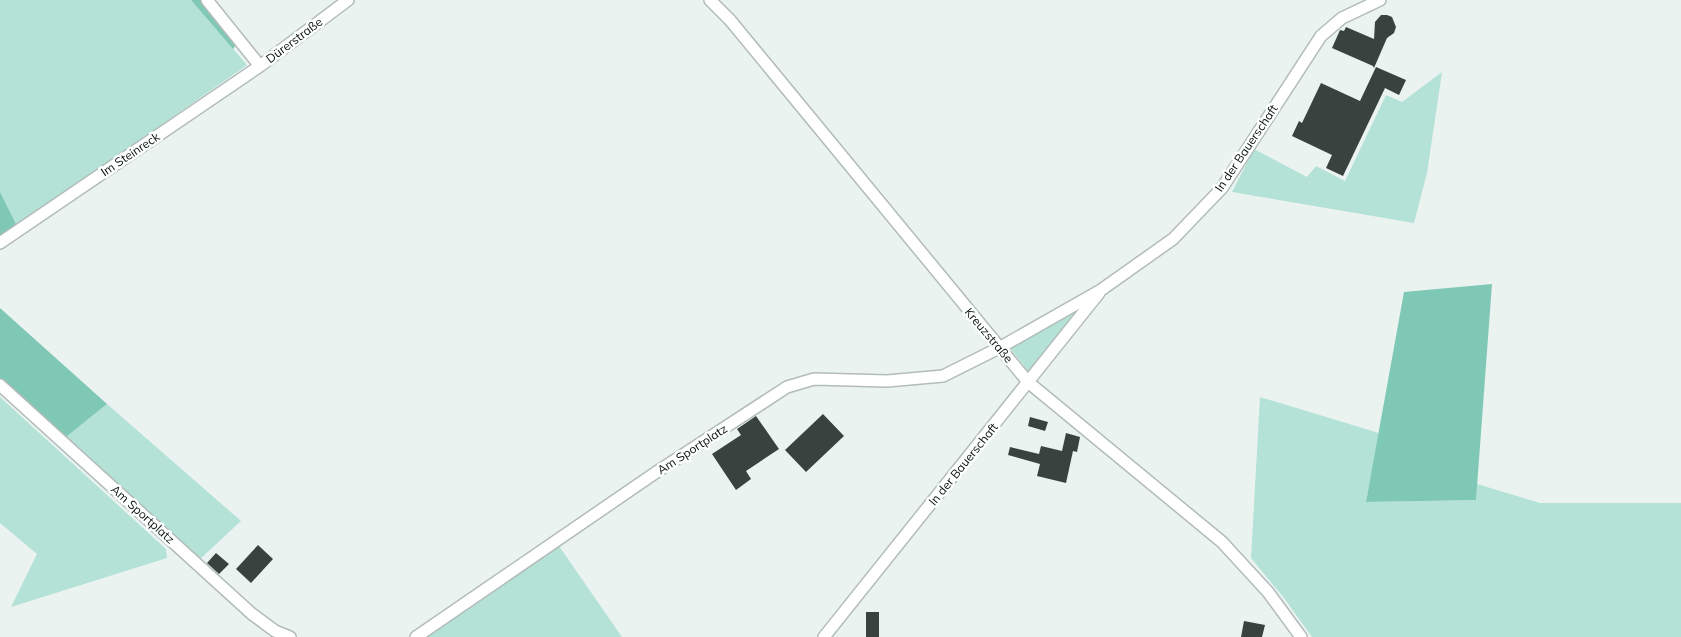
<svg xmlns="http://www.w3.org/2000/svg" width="1681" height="637" font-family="Mulish,sans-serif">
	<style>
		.green { fill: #b4e2d6 }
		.forest { fill: #80c8b6 }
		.building { fill: #3a4240 }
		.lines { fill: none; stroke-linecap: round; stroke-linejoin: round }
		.street-casing { stroke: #b2bcb9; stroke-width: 14 }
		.street { stroke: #fff; stroke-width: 11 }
		.labels { text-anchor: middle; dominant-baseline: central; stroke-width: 5; stroke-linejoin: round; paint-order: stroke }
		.street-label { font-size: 12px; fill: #0c0f0e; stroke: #fbfffe }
	</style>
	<rect width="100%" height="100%" fill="#eaf3f0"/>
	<path class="green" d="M0,0H191L247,65L17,226L0,192Z
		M1442,72L1427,173L1414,223L1232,192L1254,149L1307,177L1316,166L1345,181L1386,95L1402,102Z
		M1078,308L1080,311L1029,372L1010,348Z
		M0,397L166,549L167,558L11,607L37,554L0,523Z
		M1260,397L1379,433L1366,502L1476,500L1477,484L1540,503H1681V637H1312L1284,598L1251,558Z
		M107,404L241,521L199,560L66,437Z
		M559,546L622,637H427Z"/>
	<path class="forest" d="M191,0H200L236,45L233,49Z
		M0,192L17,226L0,238Z
		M1492,284L1476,500L1366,502L1404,292Z
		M0,308L107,404L66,437L0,379Z"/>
	<path class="building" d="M1381,15H1387L1392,17L1396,27L1394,33L1387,38L1374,68L1373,66L1332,48L1340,30L1344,31L1346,27L1374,39L1375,22Z
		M1376,67L1406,80L1399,95L1385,88L1343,176L1326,168L1332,155L1292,136L1299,121L1302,123L1321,83L1360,101Z
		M823,414L844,436L806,472L785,450Z
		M756,416L779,449L746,471L751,479L736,490L712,454L741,435L737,429Z
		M1030,417L1048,422L1045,431L1028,426Z
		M1066,433L1080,437L1077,452L1073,451L1066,483L1037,476L1040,464L1008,455L1010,447L1039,454L1041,446L1062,451Z
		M258,545L273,559L251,583L236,569Z
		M216,553L229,564L219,574L207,563Z
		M866,612H879V637H866Z
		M1244,621L1265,625L1262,637H1241Z"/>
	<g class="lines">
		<defs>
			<path id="street" d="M207,0L260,66
				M710,0L730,20L1028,382L1222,542L1268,592L1301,637
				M0,243L260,66L348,0
				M0,385L252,614L275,631L290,637
				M416,637L658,471L787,387L814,379L887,381L943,376L999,348L1101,290L1173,239L1222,188L1321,36L1342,18L1380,0
				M824,637L1099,293"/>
		</defs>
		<use href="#street" class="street-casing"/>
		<use href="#street" class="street"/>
	</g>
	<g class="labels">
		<g class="street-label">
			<text transform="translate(294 40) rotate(-37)">Dürerstraße</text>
			<text transform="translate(1246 148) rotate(-56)">In der Bauerschaft</text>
			<text transform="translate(130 154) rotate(-34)">Im Steinreck</text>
			<text transform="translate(989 335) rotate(50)">Kreuzstraße</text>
			<text transform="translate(692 449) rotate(-33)">Am Sportplatz</text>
			<text transform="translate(963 464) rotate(-51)">In der Bauerschaft</text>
			<text transform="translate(143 514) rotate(42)">Am Sportplatz</text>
		</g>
	</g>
</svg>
